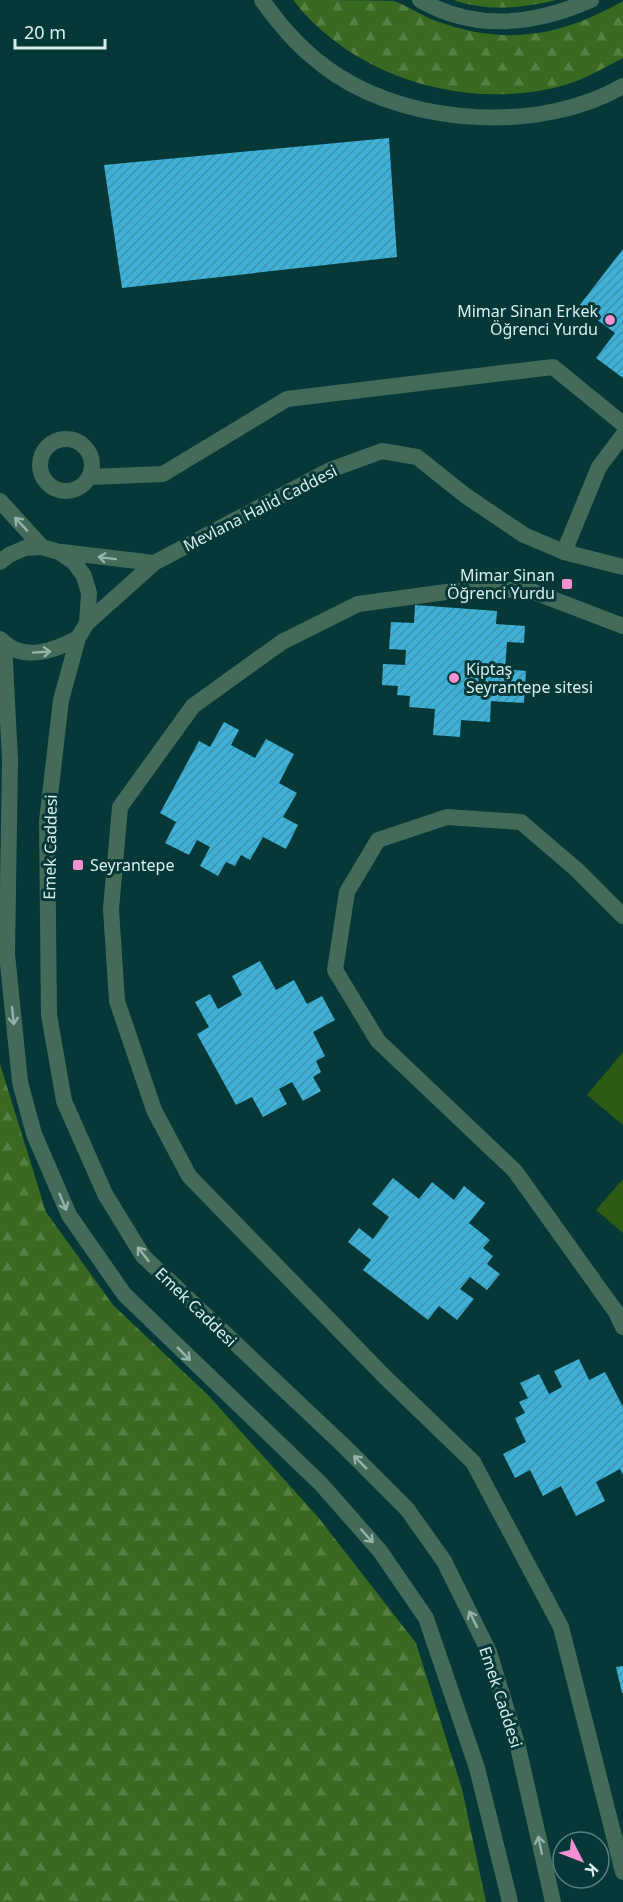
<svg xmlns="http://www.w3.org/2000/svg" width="623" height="1902" font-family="'Noto Sans',sans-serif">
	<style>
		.forest { fill: url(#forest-firs) }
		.pitch { fill: #2e5a15 }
		.building { fill: url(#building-hatch) }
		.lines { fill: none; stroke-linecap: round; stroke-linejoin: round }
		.service { stroke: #446a5a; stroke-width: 16 }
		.minor { stroke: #446a5a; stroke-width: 16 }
		.tertiary { stroke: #446a5a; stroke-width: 16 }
		.oneway { stroke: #95b3ab }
		.poi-dot { fill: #f491d3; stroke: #063838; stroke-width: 2 }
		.labels { text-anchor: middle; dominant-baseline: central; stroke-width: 6; stroke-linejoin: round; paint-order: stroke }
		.poi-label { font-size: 16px; fill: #d8efee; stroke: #063838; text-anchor: end }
		.street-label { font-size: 16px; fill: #d8efee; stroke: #063838 }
	</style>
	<defs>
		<pattern id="forest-firs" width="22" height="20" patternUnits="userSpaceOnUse" patternTransform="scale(1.5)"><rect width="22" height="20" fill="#3a6922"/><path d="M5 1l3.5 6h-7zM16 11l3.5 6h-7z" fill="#567f42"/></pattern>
		<pattern id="building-hatch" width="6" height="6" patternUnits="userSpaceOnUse" patternTransform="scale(1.5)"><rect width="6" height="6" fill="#3fb1d7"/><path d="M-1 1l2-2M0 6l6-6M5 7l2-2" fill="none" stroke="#4092ac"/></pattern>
	</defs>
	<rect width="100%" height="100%" fill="#063838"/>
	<path class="forest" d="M293,0C314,0 377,0 394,1C409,6 423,17 439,22C506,46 562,36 623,1V58C604,68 585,79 565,85C469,112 354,79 293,0Z
		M454,0H556C524,8 486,12 454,0Z
		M0,1064L46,1212L113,1305L209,1396L318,1517L416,1643L462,1789L486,1902H0Z"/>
	<path class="pitch" d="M623,1052V1125L587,1095Z
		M623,1179V1233L596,1210Z"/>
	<path class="building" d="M389,138L397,257L122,288L104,165Z
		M623,249V378L596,358L615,333L579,306Z
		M415,605L497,611L496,624L525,626L524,643L507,642L505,669L526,671L524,703L491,701L490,722L461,720L460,737L433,735L435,709L409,707L410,696L397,695L398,686L382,685L383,664L405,665L406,650L389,649L391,622L414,623Z
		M224,722L239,730L231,745L255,758L266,739L294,754L279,783L297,793L283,817L298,825L286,849L263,837L250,860L241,855L235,866L226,862L218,876L200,866L210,847L197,840L189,855L165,843L176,822L160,813L199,741L210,747Z
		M260,961L276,990L294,980L307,1004L322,996L335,1020L313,1032L325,1056L316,1061L321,1072L313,1077L321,1091L303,1101L292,1082L279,1089L287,1104L263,1117L252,1097L236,1105L197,1034L209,1027L195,1002L210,994L218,1009L242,995L232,976Z
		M393,1178L419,1199L432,1182L454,1200L464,1186L485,1203L469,1223L490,1240L483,1248L493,1256L487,1264L500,1274L487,1290L470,1277L460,1289L474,1299L457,1320L439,1306L428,1320L363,1270L371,1260L348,1242L359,1228L373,1239L389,1217L372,1204Z
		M579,1359L589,1380L605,1372L623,1407V1475L620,1469L596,1482L605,1501L576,1516L561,1486L543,1496L530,1470L515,1478L503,1454L526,1442L515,1418L525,1413L519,1402L528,1398L520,1383L539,1374L549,1394L562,1387L554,1371Z
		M623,1666V1693H622L616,1667Z"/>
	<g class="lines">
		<path class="service" d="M420,0C476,32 534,25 591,0
			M40 465a26 26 0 1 1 52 0a26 26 0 1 1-52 0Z
			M89,477L163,474L287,399L553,367L623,424
			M564,552L599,467L623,435
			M623,626L529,590H461L358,604L282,642L193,706L120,807L111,909L117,1001L154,1110L189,1176L385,1377L473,1462L561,1627L623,1872
			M623,916L577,870L521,822L447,817L378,840L347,892L335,970L378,1041L515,1171L616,1312L623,1327"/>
		<path class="minor" d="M262,0C282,29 305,54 335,74C413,126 542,133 623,86"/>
		<path class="tertiary" d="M0,501L42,547
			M62,552L154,563
			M0,562L9,555L25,548L42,547L59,552L74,562L84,576L89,593L87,623L78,638L61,700L47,821L49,1015L64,1101L105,1194L143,1256L345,1447L407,1509L444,1561L489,1652L518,1747L553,1902
			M87,623L154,563L330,470L382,451L417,457L466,496L524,535L564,552L623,567
			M0,639C22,663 54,651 78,638
			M4,643L10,760L7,954L20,1082L34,1134L69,1215L124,1294L321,1484L380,1551L426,1618L477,1768L510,1902"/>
	</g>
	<defs><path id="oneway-shaft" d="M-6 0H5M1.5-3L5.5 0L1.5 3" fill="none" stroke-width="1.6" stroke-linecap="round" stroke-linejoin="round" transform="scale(1.5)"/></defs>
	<g class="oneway">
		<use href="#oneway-shaft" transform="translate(21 524) rotate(-133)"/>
		<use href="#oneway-shaft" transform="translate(107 558) rotate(-173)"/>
		<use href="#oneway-shaft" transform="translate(42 652) rotate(-4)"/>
		<use href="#oneway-shaft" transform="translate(13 1016) rotate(84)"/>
		<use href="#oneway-shaft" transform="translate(63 1202) rotate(67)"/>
		<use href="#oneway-shaft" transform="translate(143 1254) rotate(-128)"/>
		<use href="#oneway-shaft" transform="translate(184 1354) rotate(45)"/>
		<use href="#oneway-shaft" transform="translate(360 1462) rotate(-135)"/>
		<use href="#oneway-shaft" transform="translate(367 1536) rotate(48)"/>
		<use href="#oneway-shaft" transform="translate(473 1619) rotate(-116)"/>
		<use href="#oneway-shaft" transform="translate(540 1845) rotate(-102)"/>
	</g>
	<g class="poi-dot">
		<circle cx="610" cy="320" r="6"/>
		<rect x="561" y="578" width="12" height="12" rx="3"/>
		<circle cx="454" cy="678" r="6"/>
		<rect x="72" y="859" width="12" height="12" rx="3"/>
	</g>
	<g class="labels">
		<g class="poi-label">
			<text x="598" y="311">Mimar Sinan Erkek<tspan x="598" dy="18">Öğrenci Yurdu</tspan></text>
			<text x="555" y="575">Mimar Sinan<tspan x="555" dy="18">Öğrenci Yurdu</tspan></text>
			<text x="466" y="669" text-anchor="start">Kiptaş<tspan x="466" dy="18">Seyrantepe sitesi</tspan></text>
			<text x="90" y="865" text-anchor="start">Seyrantepe</text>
		</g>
		<g class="street-label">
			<text transform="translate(260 508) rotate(-27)">Mevlana Halid Caddesi</text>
			<text transform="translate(50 847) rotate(-89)">Emek Caddesi</text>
			<text transform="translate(196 1307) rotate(44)">Emek Caddesi</text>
			<text transform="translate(501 1697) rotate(72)">Emek Caddesi</text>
		</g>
	</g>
	<g transform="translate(581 1860) rotate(132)"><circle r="28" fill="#063838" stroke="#5a8181" stroke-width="1.5"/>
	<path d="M0-4.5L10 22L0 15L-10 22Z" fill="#f491d3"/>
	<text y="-9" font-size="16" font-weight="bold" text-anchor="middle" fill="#d8efee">K</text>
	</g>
	<path d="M15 39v9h90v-9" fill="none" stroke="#d8efee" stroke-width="3"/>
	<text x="24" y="39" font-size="18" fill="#d8efee" stroke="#063838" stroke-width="4.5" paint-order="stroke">20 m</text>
</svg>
